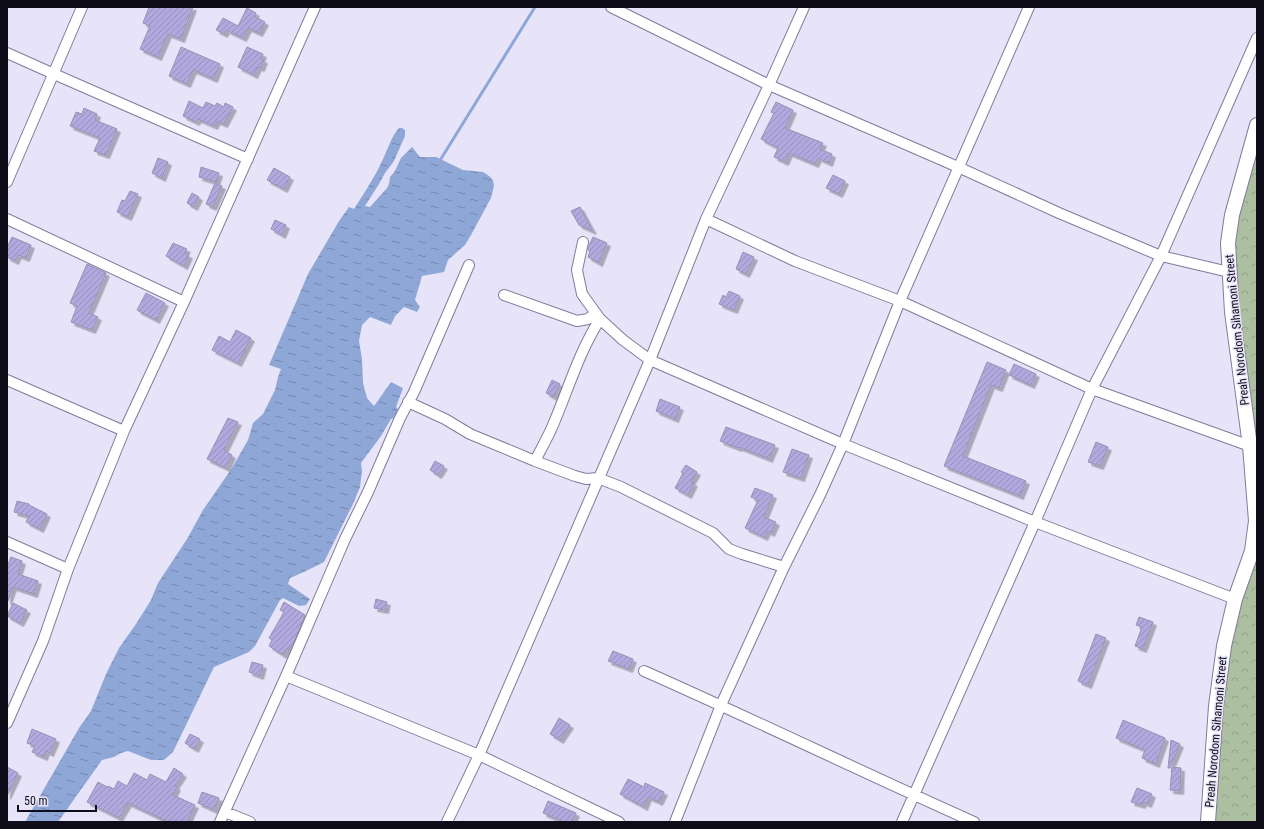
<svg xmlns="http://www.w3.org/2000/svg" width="1264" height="829" font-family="'Roboto Condensed',sans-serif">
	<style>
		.forest { fill: url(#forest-crowns) }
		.water { fill: url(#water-ripples) }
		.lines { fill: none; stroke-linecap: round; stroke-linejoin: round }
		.stream { stroke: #8fa7d7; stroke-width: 3 }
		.building { fill: url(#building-hatch); stroke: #9692b3; filter: url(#shadow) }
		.street-casing { stroke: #807b9b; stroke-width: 12 }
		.secondary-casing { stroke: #807b9b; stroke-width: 16 }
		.street { stroke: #fff; stroke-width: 10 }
		.secondary { stroke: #fff; stroke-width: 14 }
		.labels { text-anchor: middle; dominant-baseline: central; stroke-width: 3; stroke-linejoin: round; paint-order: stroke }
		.street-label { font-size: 12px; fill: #0f0d19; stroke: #e7e4fa }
	</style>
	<defs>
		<pattern id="forest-crowns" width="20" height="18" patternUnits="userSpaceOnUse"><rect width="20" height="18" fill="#acbfa0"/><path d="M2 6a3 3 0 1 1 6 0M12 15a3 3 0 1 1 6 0" fill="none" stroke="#93a389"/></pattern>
		<pattern id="water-ripples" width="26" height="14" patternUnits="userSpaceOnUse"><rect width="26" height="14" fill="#8fa7d7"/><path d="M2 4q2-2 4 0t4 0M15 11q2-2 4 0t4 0" fill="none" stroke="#7386ae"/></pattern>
		<pattern id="building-hatch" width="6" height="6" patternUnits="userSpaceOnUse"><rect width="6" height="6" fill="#b1a9de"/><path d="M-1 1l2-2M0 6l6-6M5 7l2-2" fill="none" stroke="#9790be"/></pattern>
		<filter id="shadow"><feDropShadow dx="3.5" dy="3.5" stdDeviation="0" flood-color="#0004"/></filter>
	</defs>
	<rect width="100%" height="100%" fill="#e7e4fa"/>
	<path class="forest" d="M1257,125V822H1208L1216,706L1252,551L1228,243Z"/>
	<path class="water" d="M399,128H402L405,130V136L394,161L385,173L379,184L365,206L370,207L387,188L389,184L390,177L395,171L401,158L412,147L420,157H436L463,170L483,172L489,176L493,180L494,186L491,198L471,235L465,245L448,260L444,272L422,276L415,300L420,307L417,312L404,307L395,316L391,325L370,317L362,325L359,341L362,359L363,383L367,398L374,406L391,382L403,388L396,407L398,409L394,418L391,419L381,436L361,463L362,471L360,487L353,504L324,562L304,572L290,578L288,584L310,599L306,605L299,606L283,598L280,600L255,646L249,652L214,667L173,752L164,760H151L128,751L121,753L114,757L102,760L58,822H25L79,728L91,711L106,674L119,648L136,624L151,600L158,583L187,539L203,510L232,468L248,440L253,423L263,414L275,390L278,377L281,369L269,365L308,274L339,221L349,207L354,209C364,193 375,177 383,159C388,149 391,137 399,128Z"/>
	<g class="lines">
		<path class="stream" d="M439,162L535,7"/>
	</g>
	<path class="building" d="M149,7H193L181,39L168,34L158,57L140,49L150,26L143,23Z
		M247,8L256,13L254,16L265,22L259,33L248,28L243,38L226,30L224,34L216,30L223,18L238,26Z
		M181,47L220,64L214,79L193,70L187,84L169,76Z
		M247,47L263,54L261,59L264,60L261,68L258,67L254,75L238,67Z
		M189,101L203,108L206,102L215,106L217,103L224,107L225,103L233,107L224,124L217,121L214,126L198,119L196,122L183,116Z
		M776,102L793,110L785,128L823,143L820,149L832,154L829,163L818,158L815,164L789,153L785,162L774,157L778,148L761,139L774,113L771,112Z
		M84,108L97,114L95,120L117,129L106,155L94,151L100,138L70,126L76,112L82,114Z
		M158,158L168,162L162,178L152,173Z
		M201,167L219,173L216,182L199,177Z
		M274,168L290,177L284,189L267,180Z
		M833,175L845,181L839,194L826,188Z
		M215,183L222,186L213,207L206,204Z
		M130,191L138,194L128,217L117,212L122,200L125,201Z
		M192,193L199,197L194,207L187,203Z
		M580,207L593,231L579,225L571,211Z
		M275,220L286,225L282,235L271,229Z
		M12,237L31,245L26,258L18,255L15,261L7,257V248Z
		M593,237L607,243L599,263L588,257L590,251L588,250V248Z
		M173,243L187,249L184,253L189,255L184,266L166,256Z
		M743,252L754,257L746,274L736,269Z
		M87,264L106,273L89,313L98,317L92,330L71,322L77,306L70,303Z
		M729,291L740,296L734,310L719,304L723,295L726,297Z
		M146,293L165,303L156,320L137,310Z
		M236,330L251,338L238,363L212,350L219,336L230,342Z
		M987,362L1006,370L999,388L991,385L963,456L1026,481L1020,496L944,466Z
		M1014,364L1036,374L1031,385L1009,375Z
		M552,380L560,384L554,397L546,393Z
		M660,399L680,407L675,419L656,411Z
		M228,418L238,422L224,450L232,455L226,468L207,459Z
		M726,427L775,445L769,459L739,447L738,448L720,441Z
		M1096,442L1108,447L1100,466L1088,462Z
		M792,449L809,455L801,478L783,472Z
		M435,461L444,466L438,475L430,470Z
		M686,465L697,472L691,482L694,483L688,495L675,488L683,473L681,472Z
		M755,488L773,495L764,517L776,522L771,533L767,531L764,537L745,528L758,500L751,497Z
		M17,501L29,504V505L47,514L40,529L26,522L29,516L14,512Z
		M11,557L22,561L18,574L38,581L34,594L13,587L8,601H7V567Z
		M376,599L387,602L385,610L374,608Z
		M284,602L305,615L295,640L289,650L287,648L283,655L269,646L272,640L269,638L284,612L280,610Z
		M13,603L27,610L20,623L7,616Z
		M1139,617L1153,622L1143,649L1135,646L1142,627L1136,625Z
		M1096,634L1106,638L1088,685L1078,681Z
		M613,651L633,659L629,669L608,661Z
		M252,662L263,665L260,676L249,672Z
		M559,718L570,725L560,740L550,734Z
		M1123,720L1165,738L1156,764L1142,758L1145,750L1116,738Z
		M32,729L56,739L50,753L46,751L44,757L32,752L35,746L27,743Z
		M190,734L200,739L195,749L185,743Z
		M1171,740L1180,744L1170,768H1168Z
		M7,767L18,773L7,796Z
		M1172,767L1181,768L1180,791L1170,790Z
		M174,768L183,774L175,786L177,787L173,795L195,805L187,822H168L128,803L119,818L87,802L98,782L107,787L108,786L114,789L118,781L127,786L134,773L147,780L150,774L166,782Z
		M628,779L644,787L645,783L664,792L659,802L648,797L644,807L620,794Z
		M1137,788L1152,794L1148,804L1143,802L1142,805L1131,802Z
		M202,792L219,798L214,810L198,803Z
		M548,801L576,813L572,822H564L543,813Z"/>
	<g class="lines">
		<defs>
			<path id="street" d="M611,7L769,85L958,167L1059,213L1161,256L1229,272
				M7,53L54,74L248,159
				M7,182L82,7
				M7,219L184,302
				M706,219L795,261L900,301L1092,389L1250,446
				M583,242L577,270L582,294L600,319L623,340L650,360L843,444L1035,522L1235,599
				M504,295L577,321L588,319L596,313
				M7,380L124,431
				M408,402L445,419L470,434L535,461L575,476L586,479L598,478L621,487L713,533L729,549L742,554L784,567
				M535,461C541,449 548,437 553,425C568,390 579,352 600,319
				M7,542L68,569
				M644,671C755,720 864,773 974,822
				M286,676L479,755L619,822
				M7,723L43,641L68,569L124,431L184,302L315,7
				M225,812L250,822
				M220,822L286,676L345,539L368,492L400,418L414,392L469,265
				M447,822L479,755L650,360L706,219L769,85L804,7
				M675,822L721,705L784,567L820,495L843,444L900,301L1029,7
				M902,822L1035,522L1092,389L1161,256L1257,38"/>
			<path id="secondary" d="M1208,822L1216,706L1224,646L1235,599L1252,551L1256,521L1250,446L1232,312L1228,243L1232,215L1257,125"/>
		</defs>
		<use href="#street" class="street-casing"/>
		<use href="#secondary" class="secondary-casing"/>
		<use href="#street" class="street"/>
		<use href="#secondary" class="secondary"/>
	</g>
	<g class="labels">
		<g class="street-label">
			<text transform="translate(1237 330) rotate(-96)">Preah Norodom Sihamoni Street</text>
			<text transform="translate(1216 732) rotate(-85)">Preah Norodom Sihamoni Street</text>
		</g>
	</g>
	<rect width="1264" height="829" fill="none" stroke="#0f0d19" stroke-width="16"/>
	<path d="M18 805v6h78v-6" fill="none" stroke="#0f0d19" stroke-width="2"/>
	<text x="24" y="805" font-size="12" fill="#0f0d19" stroke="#e7e4fa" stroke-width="3" paint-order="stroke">50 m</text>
</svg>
